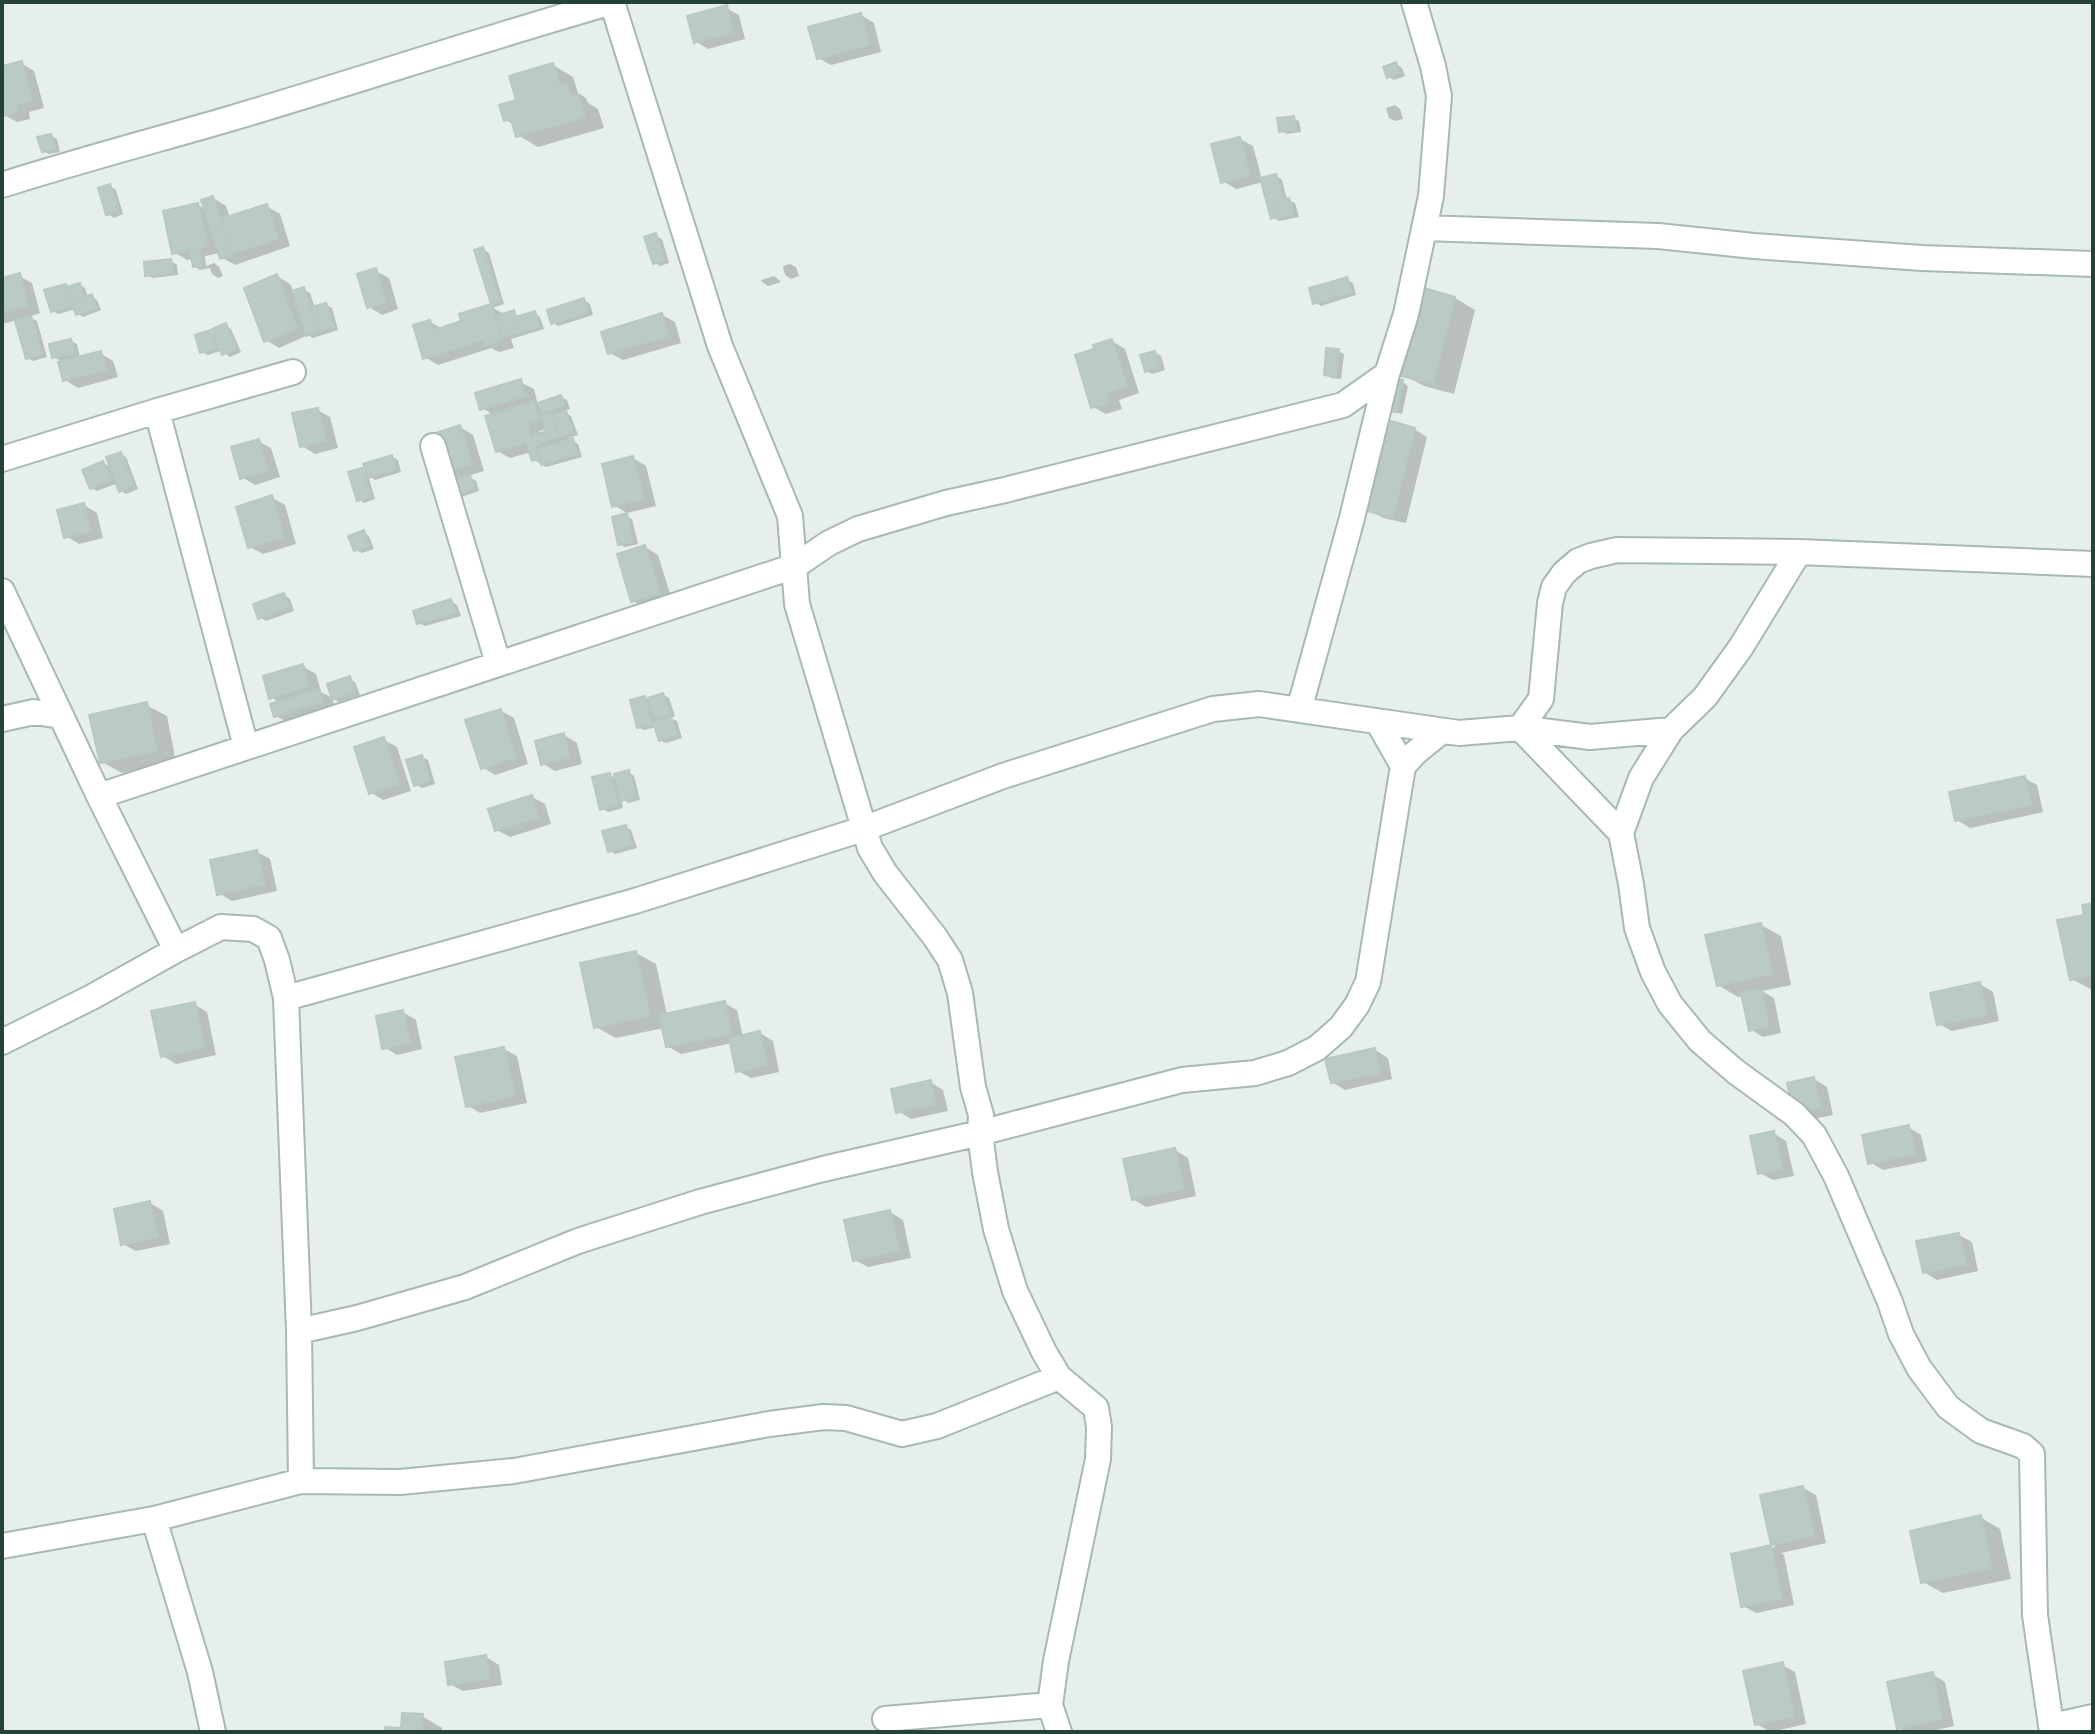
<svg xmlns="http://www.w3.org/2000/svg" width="2095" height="1734" font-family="'Noto Sans',sans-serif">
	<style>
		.shadow { fill: #0003; fill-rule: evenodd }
		.building { fill: #bbcac4; stroke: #b8c9c2; stroke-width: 2 }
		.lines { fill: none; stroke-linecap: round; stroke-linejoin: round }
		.street-casing { stroke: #a8b8b2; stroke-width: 28 }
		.street { stroke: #fff; stroke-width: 24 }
	</style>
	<rect width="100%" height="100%" fill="#e6efeb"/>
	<path class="shadow" d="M726,8L739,15L745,39L708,49L695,41Z
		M861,15L874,23L881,52L831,65L818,58Z
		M21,63L34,71L44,108L29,112L30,119L17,122L4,115L2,106V68Z
		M1396,64L1402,68L1405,76L1394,80L1388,76Z
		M553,65L573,77L578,93L586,98L588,103L598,109L604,128L538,147L518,135L514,125L506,120L519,101Z
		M1395,105L1400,109L1403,119L1395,121L1389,118L1386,108Z
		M1293,118L1299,121L1301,132L1287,134L1281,131Z
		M51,136L57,139L60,152L49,154L43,151Z
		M1240,139L1253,146L1262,180L1276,176L1282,180L1287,200L1295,203L1299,217L1279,221L1273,217L1263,182L1236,189L1223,181Z
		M110,186L116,190L123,214L114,218L108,214Z
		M213,198L226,206L230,218L266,206L280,214L290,246L235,265L221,257L220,253L205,256L206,266L214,263L219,267L223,276L218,278L212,274L210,268L200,270L194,266L193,259L187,260L174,252L198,205L206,210Z
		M656,236L662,239L669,263L660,266L654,262Z
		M483,249L489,253L504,304L493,308L504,314L513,313L520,318L535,313L540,317L544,329L511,339L514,348L499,352L491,348L438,365L425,357L430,322L443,329L464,323L461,315L493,305L477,251Z
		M171,261L177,265L178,275L153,278L147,275Z
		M790,264L796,267L799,276L791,279L785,275L783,266Z
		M376,271L389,278L398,309L382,315L369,307Z
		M19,276L32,283L40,313L28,317L37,321L47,357L33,361L27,358L17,320L2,324V280Z
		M277,276L290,284L294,293L304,290L310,293L315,308L326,305L332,308L338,330L313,338L308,335L279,348L266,340Z
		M774,276L781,282L768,286L762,282L761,280Z
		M1347,280L1353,283L1356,295L1321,306L1315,302L1312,289Z
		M80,285L85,288L88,298L92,297L97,300L101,310L83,317L77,313L76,309L58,314L53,311L66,286L70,288Z
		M1455,298L1475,310L1454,394L1424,386L1404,375Z
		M584,300L590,304L593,315L558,326L552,322Z
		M662,315L675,322L681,343L623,360L610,353Z
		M226,326L231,329L241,352L230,357L224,353L223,350L208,355L202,352L210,332L217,337Z
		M71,341L77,344L80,358L100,353L113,361L118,377L78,388L65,380L64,363L54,357Z
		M1112,341L1125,349L1139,393L1119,400L1122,409L1106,414L1093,407L1097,351Z
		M1338,351L1344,354L1341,379L1331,378L1326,374Z
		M1155,353L1161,356L1165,370L1152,374L1147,371Z
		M520,382L534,389L538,405L561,397L567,400L570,409L563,411L571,416L578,435L568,438L578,444L582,457L546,467L533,459L531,452L510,458L497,451L494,415L482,408ZM547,429L550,437L544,434L540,435L539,431Z
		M1402,382L1408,386L1402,414L1386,409Z
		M317,410L330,417L338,448L315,454L302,446Z
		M460,427L473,435L484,471L467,476L476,481L479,491L461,497L455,494L462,480L446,471Z
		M1414,429L1427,437L1406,523L1383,518L1370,510Z
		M258,441L271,448L280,477L255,485L242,477Z
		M120,454L126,457L138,489L126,494L120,490L118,483L97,491L91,488L103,463L112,468Z
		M392,457L398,460L401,472L375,480L368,475L375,499L364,503L358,499L361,470L369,474Z
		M633,458L646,466L656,506L627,513L614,505Z
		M272,498L285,505L296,544L263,554L250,547Z
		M84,505L97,513L103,538L79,544L66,536Z
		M626,516L632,519L638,544L625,547L619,544Z
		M364,532L369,536L374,549L362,553L356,550Z
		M645,547L658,555L672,600L646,608L633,601Z
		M284,595L290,599L294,611L266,621L260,617Z
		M451,601L457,605L461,616L425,626L419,623Z
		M302,666L316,674L321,692L332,698L335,708L289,723L276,716L280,703L271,697Z
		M349,679L355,682L360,695L339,702L334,699Z
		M663,695L669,698L675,716L670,718L677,721L682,738L666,743L660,740L656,727L644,730L638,727L644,698L648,700Z
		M146,705L167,716L176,762L122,773L102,762Z
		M501,711L514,718L528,764L495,775L482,767Z
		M564,735L577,743L582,764L555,771L542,763Z
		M384,740L397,747L411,791L383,800L370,792Z
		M422,757L428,760L435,784L422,788L416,784Z
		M628,772L634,776L640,800L628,803L621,798L623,808L608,812L602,808L610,775L617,779Z
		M2024,778L2037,785L2043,812L1970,828L1957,820Z
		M532,797L545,804L551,824L510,837L497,830Z
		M625,827L631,830L637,848L615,854L609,850Z
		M257,852L270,859L277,891L232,901L219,893Z
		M2093,905V990H2092L2072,979L2087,916Z
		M1761,925L1781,936L1791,985L1762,991L1774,998L1781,1033L1763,1037L1750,1029L1743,996L1738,997L1718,985Z
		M636,953L656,964L667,1015L724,1003L737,1010L743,1037L760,1033L773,1041L779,1072L751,1078L738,1071L732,1043L681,1054L667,1046L664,1028L616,1038L596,1027Z
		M1980,984L1993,992L1999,1021L1952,1031L1939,1024Z
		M194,1004L207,1012L216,1055L176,1064L163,1056Z
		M403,1012L416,1020L422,1049L397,1055L384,1047Z
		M504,1049L517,1056L527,1103L480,1113L467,1105Z
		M1375,1050L1388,1058L1392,1079L1345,1090L1332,1082Z
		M1814,1079L1827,1087L1833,1115L1809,1120L1796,1112Z
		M930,1082L943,1090L948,1111L911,1119L898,1111Z
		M1908,1127L1921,1135L1927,1161L1883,1170L1870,1162Z
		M1773,1133L1786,1141L1794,1176L1773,1180L1760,1173Z
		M1175,1150L1188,1158L1196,1196L1146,1207L1133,1199Z
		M150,1203L163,1211L170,1244L136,1251L123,1244Z
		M890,1212L903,1220L911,1258L868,1267L855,1260Z
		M1959,1235L1972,1242L1978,1271L1937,1280L1924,1272Z
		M1803,1488L1816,1495L1826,1543L1781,1553L1784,1555L1794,1605L1756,1613L1743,1606L1733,1556L1775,1547L1773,1544Z
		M1980,1517L2000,1529L2011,1579L1943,1593L1923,1582Z
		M486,1657L499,1665L502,1685L463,1691L450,1684Z
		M1782,1665L1795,1672L1806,1724L1770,1732L1757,1724Z
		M1932,1674L1945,1682L1954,1726L1928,1732H1906L1899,1728Z
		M422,1716L442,1728V1732H387L403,1730Z"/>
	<path class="building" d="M727,5L733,32L694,43L687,16Z
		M861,13L869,45L817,59L808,27Z
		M22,61L32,101L17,105L18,112L3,116L2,66Z
		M1396,62L1400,73L1387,78L1383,67Z
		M553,63L560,86L567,84L570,97L578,95L585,117L516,137L511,119L504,121L499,105L516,100L509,76Z
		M1294,116L1296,130L1279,132L1277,118Z
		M51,134L56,149L42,152L37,137Z
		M1240,137L1250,175L1221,183L1211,144Z
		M1276,174L1283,199L1274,201L1278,216L1271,219L1260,178Z
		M110,184L119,212L106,215L98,188Z
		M213,196L232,255L220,259L201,200Z
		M1289,198L1294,214L1279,219L1274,202Z
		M198,203L208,246L172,254L163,211Z
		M267,204L278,239L232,254L220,219Z
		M656,233L664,260L653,264L644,237Z
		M483,247L500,301L491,304L474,250Z
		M199,248L202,266L193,267L190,250Z
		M171,259L173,272L145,276L144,262Z
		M376,268L386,302L367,308L357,274Z
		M20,273L28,306L2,313V278Z
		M277,274L297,328L264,342L244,288Z
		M1347,277L1352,292L1335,297L1331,282Z
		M1331,282L1335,298L1313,304L1309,288Z
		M80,283L84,298L71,302L67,287Z
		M66,284L72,306L51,312L44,290Z
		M304,287L318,332L306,336L292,291Z
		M1424,288L1455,297L1433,384L1402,376Z
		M92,294L96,308L76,315L71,302Z
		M584,298L588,312L551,324L547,310Z
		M326,303L334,327L318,332L311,307Z
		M491,304L502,340L484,346L482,340L423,359L413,325L430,320L434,330L461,321L459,314Z
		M514,310L520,332L502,337L496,316Z
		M535,311L539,327L520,333L516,317Z
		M662,313L669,336L608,354L601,332Z
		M31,316L42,354L26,359L15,321Z
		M226,323L236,349L222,355L212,329Z
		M210,330L216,348L200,353L195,335Z
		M71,339L75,353L52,358L49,344Z
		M1112,339L1127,386L1107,393L1110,402L1091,408L1075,355L1094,349L1093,345Z
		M1326,348L1339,349L1336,377L1324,375Z
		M101,351L106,370L63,381L58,362Z
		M1155,351L1160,367L1145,372L1140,355Z
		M1390,378L1403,380L1397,412L1383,410Z
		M521,379L526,396L480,410L475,393Z
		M561,395L565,406L541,414L538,403Z
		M534,401L539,420L527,424L530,436L544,432L547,441L534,446L538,459L532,461L526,442L496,452L485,416Z
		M318,408L326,441L300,447L292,413Z
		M566,410L573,432L560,436L552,415Z
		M551,414L558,437L549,440L541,417Z
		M1391,421L1415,428L1393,518L1368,511Z
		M460,425L472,464L445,472L433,434Z
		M573,438L577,454L541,465L537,449Z
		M259,439L268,470L240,479L231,447Z
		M121,452L134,486L119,492L106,457Z
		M392,455L396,469L368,478L363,464Z
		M633,456L644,499L612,507L602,464Z
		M103,461L111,480L90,489L82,470Z
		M362,468L371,497L357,501L348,472Z
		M470,475L475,488L453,495L449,482Z
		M272,495L284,537L248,548L236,507Z
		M84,503L91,531L64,538L57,510Z
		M627,513L633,542L618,545L612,517Z
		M364,530L369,546L354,551L348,536Z
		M645,545L660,593L631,602L617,554Z
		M284,593L289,608L258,619L253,604Z
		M451,599L456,613L417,624L413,611Z
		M303,664L309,686L269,699L263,676Z
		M350,676L355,692L332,700L327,684Z
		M319,688L323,701L274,717L270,704Z
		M663,693L670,713L654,718L648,698Z
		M645,696L652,725L637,728L630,700Z
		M147,702L157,751L100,763L89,715Z
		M501,709L516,757L481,769L465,720Z
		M671,716L677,735L659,741L653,722Z
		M564,733L570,757L541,765L535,741Z
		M384,737L399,784L369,794L354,747Z
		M422,755L430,781L414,786L406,760Z
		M629,770L636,797L621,801L614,774Z
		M610,773L618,805L600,810L592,777Z
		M2025,776L2031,805L1955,821L1949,792Z
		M532,795L539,817L495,831L488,809Z
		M626,825L632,845L608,852L602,831Z
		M257,850L265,884L217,895L210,860Z
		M2093,903V975L2070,980L2057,920L2084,915L2082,905Z
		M1761,923L1772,974L1717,986L1705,935Z
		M636,951L650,1016L594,1028L580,963Z
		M1980,982L1987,1015L1937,1025L1930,993Z
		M1761,989L1769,1026L1749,1031L1741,993Z
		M725,1001L731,1034L666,1047L659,1015Z
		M195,1002L204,1048L161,1057L151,1011Z
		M403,1010L410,1043L382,1049L376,1016Z
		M760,1031L767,1065L736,1072L729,1038Z
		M504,1047L515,1096L466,1107L455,1057Z
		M1375,1048L1380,1073L1331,1083L1325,1059Z
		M1814,1077L1821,1108L1794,1114L1787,1083Z
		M931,1080L936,1104L896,1113L891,1089Z
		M1909,1125L1915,1154L1868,1164L1862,1135Z
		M1774,1131L1782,1169L1758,1174L1750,1136Z
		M1175,1148L1184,1189L1132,1200L1123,1159Z
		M150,1201L158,1237L121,1245L114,1209Z
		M890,1210L899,1251L853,1261L844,1220Z
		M1959,1233L1966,1264L1923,1273L1916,1241Z
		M1803,1486L1814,1536L1771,1545L1760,1495Z
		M1981,1515L1992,1568L1921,1583L1910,1531Z
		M1771,1545L1782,1598L1741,1607L1731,1554Z
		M486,1655L490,1679L448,1685L445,1662Z
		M1783,1662L1794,1717L1755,1725L1743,1671Z
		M1933,1672L1942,1719L1897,1729L1887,1682Z
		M402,1713L423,1714L422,1732H385V1727L401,1728Z"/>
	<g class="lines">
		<defs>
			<path id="street" d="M612,2L720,346L790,516L797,604L870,848L885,873L935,937L950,960L960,993L973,1087L981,1115L980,1133L985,1172L996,1229L1015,1291L1044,1352L1059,1377L1096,1408L1099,1427L1098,1459L1056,1661L1050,1705L1059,1732
				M2,185C77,161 153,141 229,119C357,81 483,39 612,2
				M1424,228L1658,236L1754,246L1922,258L2093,264
				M157,411L246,747
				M433,446L498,663
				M2,459L157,411L293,372
				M1799,552L1741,647L1705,697L1671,730L1641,778L1621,833L1631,884L1637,928L1653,972L1670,1004L1700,1041L1736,1072L1794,1114L1814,1135L1836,1176L1890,1302L1901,1334L1919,1368L1948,1407L1981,1431L2023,1446L2032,1454L2035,1615L2052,1732
				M2,591L99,796L176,950
				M1299,710L1352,518L1387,374
				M2,719L34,712L61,716
				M1378,722L1403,766
				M1520,728L1541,699L1550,603L1554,587L1564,573L1578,561L1591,556L1617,550L1799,552L2093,564
				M1520,728L1621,833
				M99,796L795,566L829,543L858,529L946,503L1005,490L1343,405L1387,374L1406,314L1431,196L1439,96L1433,66L1414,2
				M286,998L635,901L863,829L1003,776L1213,709L1259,704L1459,733L1520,728L1590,737L1671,730
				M2,1042L92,997L176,950L221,927L253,929L269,938L277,960L286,998L299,1331L301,1481
				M299,1331L357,1318L465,1287L578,1241L700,1202L823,1169L980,1133L1182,1080L1255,1073L1288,1063L1317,1048L1341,1027L1357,1005L1368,982L1403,766L1415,753L1442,731
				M154,1519L200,1672L213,1732
				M2,1546L154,1519L301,1481L400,1482L514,1471L769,1424L824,1417L846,1418L902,1434L937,1426L1059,1377
				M885,1719L1050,1705
				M2052,1726L2093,1717"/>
		</defs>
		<use href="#street" class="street-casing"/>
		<use href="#street" class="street"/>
	</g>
	<rect width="2095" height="1734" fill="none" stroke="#24423a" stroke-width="8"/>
</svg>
